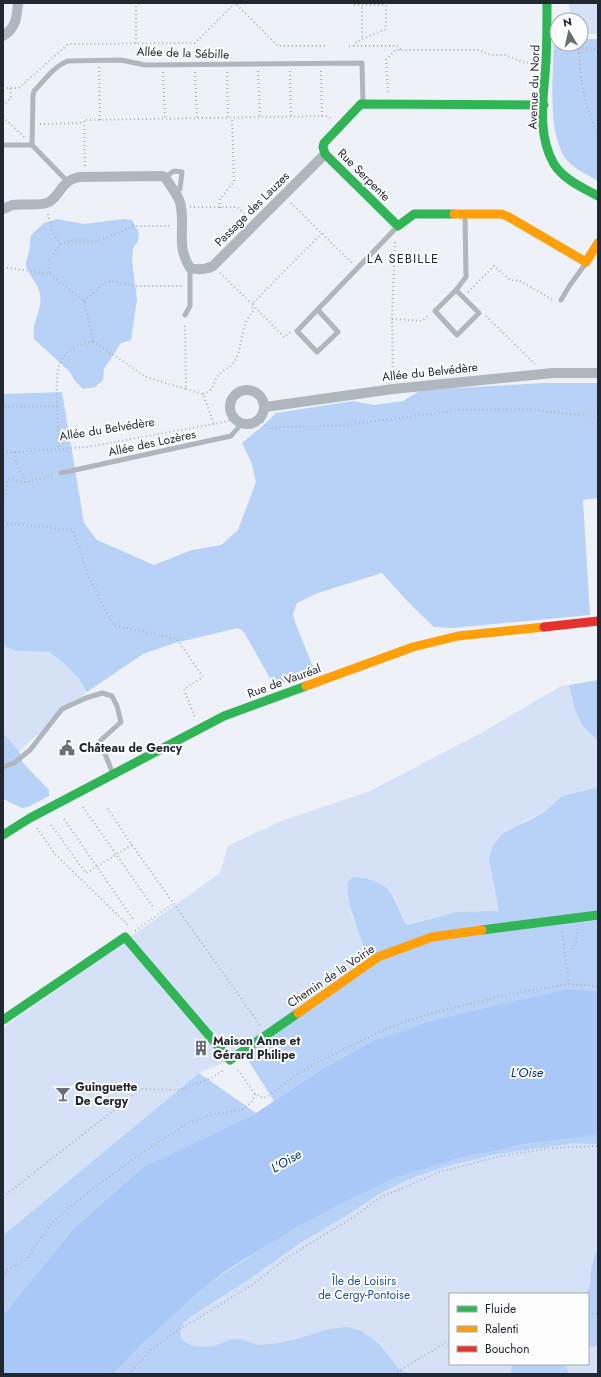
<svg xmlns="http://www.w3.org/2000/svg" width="601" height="1377" font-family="Jost,sans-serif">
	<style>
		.green { fill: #d4e1f6; fill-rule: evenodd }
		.forest { fill: #b8d1f7 }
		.water { fill: #a9c8f7 }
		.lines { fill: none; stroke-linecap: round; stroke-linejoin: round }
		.path { stroke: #afb4bb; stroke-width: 2; stroke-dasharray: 1 3; stroke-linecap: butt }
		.lane { stroke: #b0b6be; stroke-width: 5 }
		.street { stroke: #b0b6be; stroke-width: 10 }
		.fast { stroke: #30b455; stroke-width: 9 }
		.slow { stroke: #ff9f0a; stroke-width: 9 }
		.jam { stroke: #e5322d; stroke-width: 9 }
		.labels { text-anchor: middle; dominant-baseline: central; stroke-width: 4; stroke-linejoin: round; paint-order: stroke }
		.street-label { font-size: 12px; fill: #212832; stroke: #fdfdfd }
		.poi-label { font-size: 12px; font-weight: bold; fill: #212832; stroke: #fdfdfd; text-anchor: start }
		.park-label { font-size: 12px; fill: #2254a0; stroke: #fdfdfd }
		.neighbourhood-label { font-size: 13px; letter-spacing: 1px; fill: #212832; stroke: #fdfdfd }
		.water-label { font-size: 13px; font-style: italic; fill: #00357d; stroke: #fdfdfd }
	</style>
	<rect width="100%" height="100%" fill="#eef2f8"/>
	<path class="green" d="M569,3H598V34H581V20H570Z
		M3,646L16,651L49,652L66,665L79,679L87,692L19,751L3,733Z
		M569,685L575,710L583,725L598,741V787L562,796L543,813L524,821L489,859L500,911L408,925L404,922L394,896L347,887L352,916L371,966L244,1054L199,1073L5,1235L3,1229V1028L220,873L228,846L281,821L370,791L481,733L561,686Z
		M598,1135V1374H113L145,1341L197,1293L227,1270L256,1253L397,1177L526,1144L584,1136ZM450,1294H588V1364H450Z"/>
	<path class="forest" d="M554,36L557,37V44H581V39H598V181C588,175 572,168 565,158C546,129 554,70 554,36Z
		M57,219L84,224L123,219L132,220L139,233L138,241L133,248L132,261L137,299L131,340L121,343L104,369L103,380L95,387L83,389L75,381L70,372L34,339C31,321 43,311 40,294C38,283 29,276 26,266C25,261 29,255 29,250C30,245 30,240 31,235L44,223Z
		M544,383H598V498L583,500L590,615L453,628L434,627L409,603L382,573L318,593L297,603L293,614L296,625L314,669L311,674L282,683L272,682L244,632L238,628L175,643L143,654L87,692L79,679L66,665L49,652L16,651L3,646V394L62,392L84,523L97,540L154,565L192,550L221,545L238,530L256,482L252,464L242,443L267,422L276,413L353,401L374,405L403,401L421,390Z
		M598,680V741L583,726L575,710L569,685Z
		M3,733L19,751L23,763L49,790V796L28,807L22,808L3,799Z
		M598,787V991L568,989L374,1040L322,1069L274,1101L244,1054L371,966C366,951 341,893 349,881C350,879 352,878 354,877C390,881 392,892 404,922L408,925L457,912L499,911L489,859L493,846L502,834L543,813L562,796Z
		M199,1073L256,1113L143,1167L74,1228L3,1315V1229L5,1234Z
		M598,1135V1144L575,1143L497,1154L447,1166L409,1179L379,1194L344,1217L300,1243L248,1280L193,1315L183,1323L180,1332L181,1338L185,1342L193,1346L204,1347L214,1346L229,1340L239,1339L258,1345L273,1344L294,1340L329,1329L347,1327L359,1330L370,1337L379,1344L399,1369L408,1373L415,1374H113C139,1347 168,1316 198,1292C217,1277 238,1265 258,1251C302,1223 348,1197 397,1177C430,1163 467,1157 502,1149C533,1143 566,1136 598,1135Z
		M598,1251V1346L590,1347L588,1345V1294H586L590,1285L591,1270L596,1252Z
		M512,1364H565L569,1374H511Z"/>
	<path class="water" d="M568,989L598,991V1135L584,1136L526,1144L456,1159L397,1177L344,1202L292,1230L227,1270L197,1293L145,1341L113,1374H3V1315L74,1228L143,1167L256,1113L322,1069L374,1040L392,1035L431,1021Z"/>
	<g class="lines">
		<path class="path" d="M354,5H385L386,6V29L362,39V5
			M136,43V6L140,3
			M349,46H397L401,50
			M354,46V44L362,39
			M558,48L598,49
			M579,48C581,82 583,103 598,134
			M99,67L100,120
			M258,71L260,118
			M290,71L291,117
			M321,71L322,116
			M163,72L165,119
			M195,72L197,119
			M227,72L228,118
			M3,88H19L68,44L195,43L235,3L278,46H327
			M388,92L386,60L395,50H478L491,55H505L526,63L533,61
			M3,106L11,98L10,88
			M3,117L24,137
			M40,124L83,123
			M85,166L84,120L328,116L331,119
			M291,203L352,263
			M190,207H237L248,217
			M220,208V199L234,182L232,118
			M48,214L52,231L60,244L48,263L50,273
			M60,244L77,240L98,241L134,226H172
			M3,267L50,274L84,301L93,341C52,350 57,372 57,406L3,407
			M468,292L494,266L510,280L520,281L553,300
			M84,301L104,283L112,281L135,286H183
			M486,316L535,364
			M392,319L422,321L429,315
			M290,332L284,337L252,304L322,233
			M93,341L146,377L186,389L185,323
			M393,379L392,319L395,243L394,241
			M186,389L203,394L214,424
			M203,394C216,389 211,385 218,376C223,368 230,370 236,359C243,344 241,322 253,312L252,304L220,273
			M57,406L59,450
			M260,419L269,429L283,427L338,426L460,410L526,409L598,417
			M14,452L16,463L26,482
			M3,453L87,447L214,424L228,421L234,418
			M3,502L8,479L26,482L54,475
			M3,523L73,530L89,578L113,625L177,639L203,677L184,689L195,718
			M83,807L153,907
			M64,819L133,919
			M51,825L86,873L132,845L107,808
			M37,828L55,854L128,925
			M132,845L260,1025
			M135,931L173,904
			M562,932L569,984
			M572,949L576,942L578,929
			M238,1070L255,1094L263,1098L268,1096L299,1073L320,1061L390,1027L429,1014L510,994L569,984L598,986
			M3,1197L141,1089L181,1090L211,1078L224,1070
			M3,1270H7L26,1260L42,1236L56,1219L92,1189L146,1150L188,1123L214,1114L242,1110L252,1102L255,1094
			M3,1277L7,1270
			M588,1313L598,1314
			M129,1374L152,1349L172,1334L252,1285L285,1259L355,1216L381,1197L440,1172L500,1156L551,1148L598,1146
			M394,1374L450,1340"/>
		<path class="lane" d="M3,145H32L33,96L34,91C44,81 54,66 68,61L121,60L145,65L362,63L363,103
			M32,145L67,181
			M165,177L174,171L182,172L180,189L175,193
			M456,290L479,313L457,335L435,311L456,290L466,277L465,215
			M561,300L570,285L586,263
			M318,310L338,332L317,352L297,331L397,227
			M185,315L190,306V268
			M61,473L231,436L242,423
			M3,767L14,763L30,750L62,709L86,698L102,693L112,696L117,706L121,722L100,741L113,774"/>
		<path class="street" d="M3,36C16,28 17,17 18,3
			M3,209C6,208 9,206 12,205C22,203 40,207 49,202C63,193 59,182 79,177L162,176L165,177C170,186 180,196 181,207C185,230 176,245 190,268C198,270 205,270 213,266L325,154
			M230 407a17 17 0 1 1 34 0a17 17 0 1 1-34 0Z
			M265,407L393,389L553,373H598"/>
		<path class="fast" d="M547,3C547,22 547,42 546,61C544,95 536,133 554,164C563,179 583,188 598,196
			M454,214H414L398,226L325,154L323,147L324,143L361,104L544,105
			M3,835L30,818L224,716L306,686
			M482,930L598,915
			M3,1020L125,937L230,1060L298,1013"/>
		<path class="slow" d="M454,214H501L507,216L586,262L598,243
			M306,686L413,647L458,636L544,627
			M298,1013L378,957L432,937L482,930"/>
		<path class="jam" d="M544,627L598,621"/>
	</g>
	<defs>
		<symbol id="civic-bare" viewBox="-9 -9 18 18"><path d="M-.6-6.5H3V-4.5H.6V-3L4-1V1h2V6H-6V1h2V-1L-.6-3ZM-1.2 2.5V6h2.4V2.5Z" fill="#696f77" stroke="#fdfdfd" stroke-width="2.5" paint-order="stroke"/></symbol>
		<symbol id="building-bare" viewBox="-9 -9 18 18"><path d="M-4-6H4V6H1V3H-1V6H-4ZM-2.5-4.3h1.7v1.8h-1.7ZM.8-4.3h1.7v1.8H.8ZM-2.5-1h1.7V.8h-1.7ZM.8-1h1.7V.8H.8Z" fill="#696f77" stroke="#fdfdfd" stroke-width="2.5" paint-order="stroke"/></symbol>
		<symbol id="bar-bare" viewBox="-9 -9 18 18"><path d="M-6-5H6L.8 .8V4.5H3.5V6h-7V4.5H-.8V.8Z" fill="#696f77" stroke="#fdfdfd" stroke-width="2.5" paint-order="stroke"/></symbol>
	</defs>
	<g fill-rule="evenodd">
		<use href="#civic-bare" x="56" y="737" width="22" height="22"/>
		<use href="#building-bare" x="190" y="1037" width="22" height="22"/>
		<use href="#bar-bare" x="52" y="1083" width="22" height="22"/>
	</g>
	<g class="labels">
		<g class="street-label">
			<text transform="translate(183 53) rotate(2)">Allée de la Sébille</text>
			<text transform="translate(534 87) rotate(-88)">Avenue du Nord</text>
			<text transform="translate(364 175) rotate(45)">Rue Serpente</text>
			<text transform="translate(252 209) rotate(-45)">Passage des Lauzes</text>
			<text transform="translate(430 372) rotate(-6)">Allée du Belvédère</text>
			<text transform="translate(107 429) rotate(-9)">Allée du Belvédère</text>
			<text transform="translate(152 443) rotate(-12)">Allée des Lozères</text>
			<text transform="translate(284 681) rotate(-20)">Rue de Vauréal</text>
			<text transform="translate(331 976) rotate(-34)">Chemin de la Voirie</text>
		</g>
		<g class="poi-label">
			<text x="79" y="748">Château de Gency</text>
			<text x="213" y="1041">Maison Anne et<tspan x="213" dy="14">Gérard Philipe</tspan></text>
			<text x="75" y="1087">Guinguette<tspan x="75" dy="14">De Cergy</tspan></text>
		</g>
		<g class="park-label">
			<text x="364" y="1281">Île de Loisirs<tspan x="364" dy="14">de Cergy-Pontoise</tspan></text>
		</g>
		<g class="neighbourhood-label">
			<text x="403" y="258">LA SEBILLE</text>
		</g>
		<g class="water-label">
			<text x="527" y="1072">L’Oise</text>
			<text transform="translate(286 1161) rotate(-30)">L'Oise</text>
		</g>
	</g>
	<rect width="601" height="1377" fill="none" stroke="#212832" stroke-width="8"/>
	<rect x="449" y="1293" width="140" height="72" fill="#fdfdfd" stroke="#a5a8ac"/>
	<rect x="457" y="1306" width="20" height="6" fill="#30b455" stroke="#a5a8ac"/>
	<text x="485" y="1313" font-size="12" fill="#212832">Fluide</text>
	<rect x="457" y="1326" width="20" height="6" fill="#ff9f0a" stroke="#a5a8ac"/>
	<text x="485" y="1333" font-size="12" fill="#212832">Ralenti</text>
	<rect x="457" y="1346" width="20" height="6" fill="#e5322d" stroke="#a5a8ac"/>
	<text x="485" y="1353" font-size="12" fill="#212832">Bouchon</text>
	<g transform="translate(569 32) rotate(351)"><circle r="19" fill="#fdfdfd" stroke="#a5a8ac"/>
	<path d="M0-3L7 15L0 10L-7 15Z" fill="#696f77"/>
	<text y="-6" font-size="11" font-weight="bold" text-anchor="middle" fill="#212832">N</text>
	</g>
</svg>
